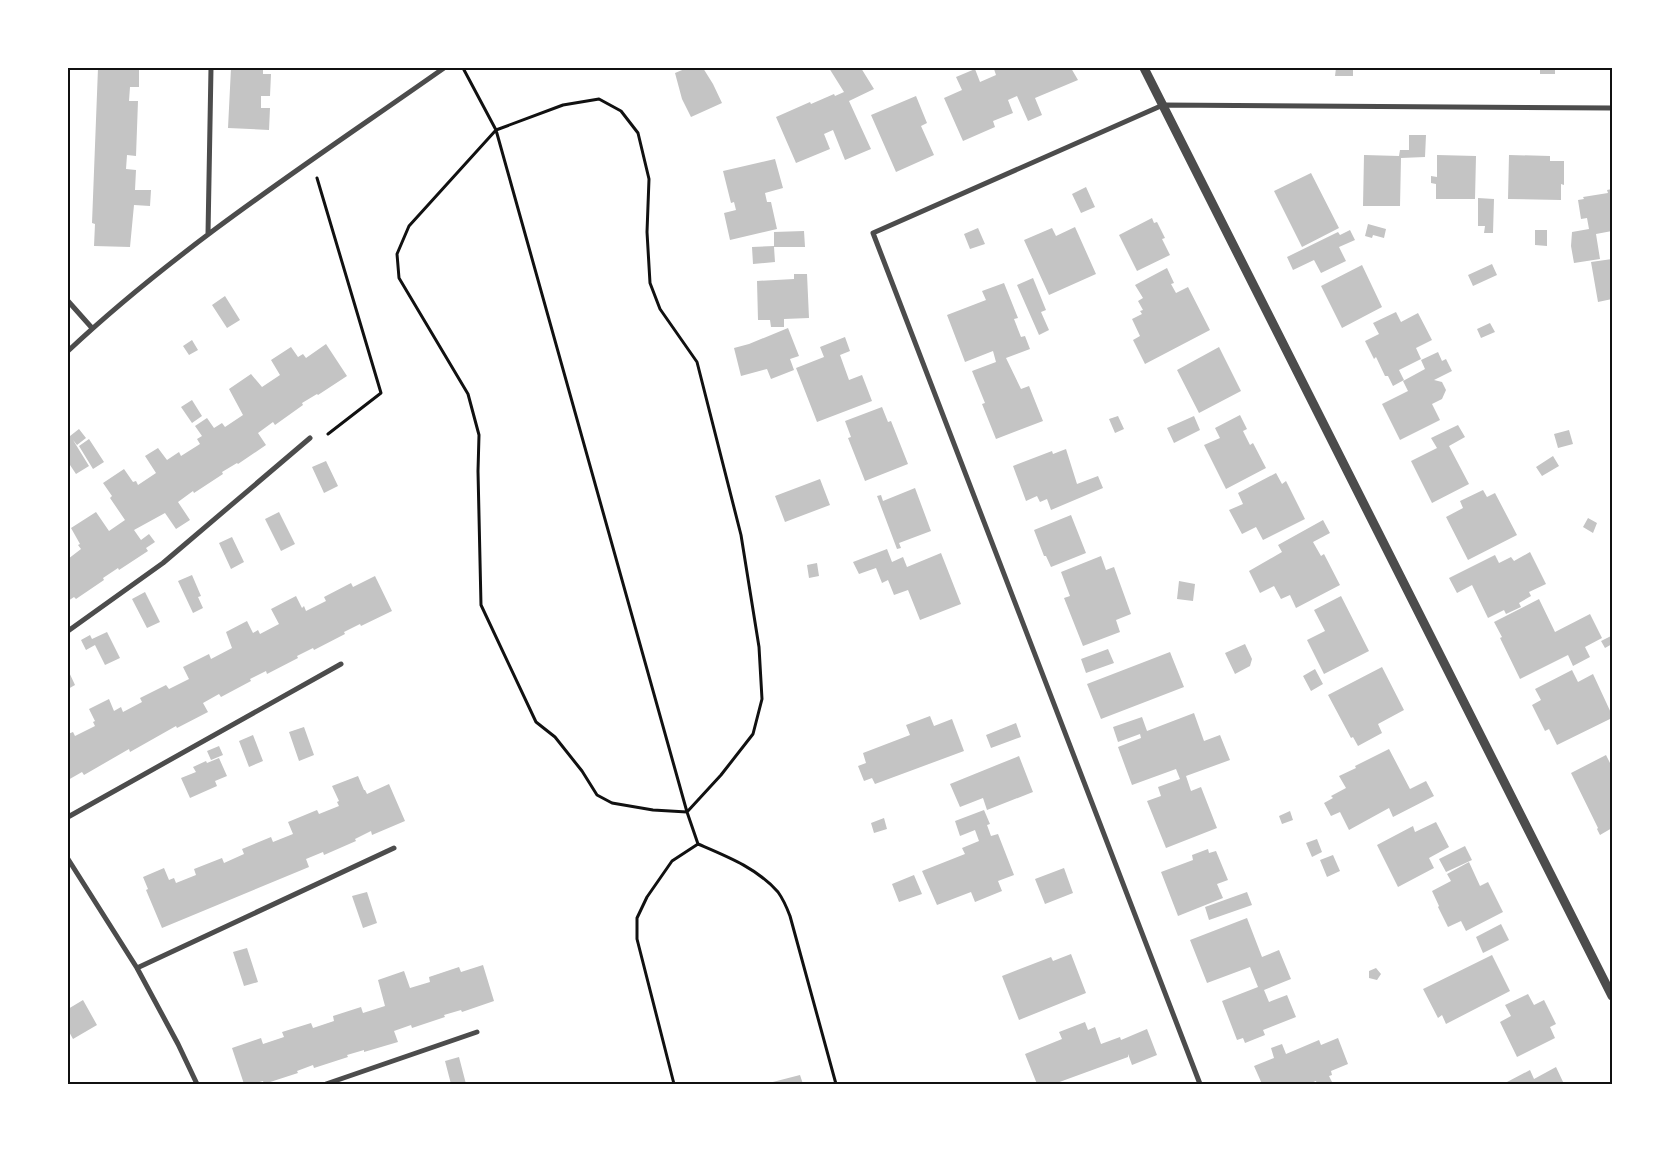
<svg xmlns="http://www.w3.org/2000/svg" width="1680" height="1152" font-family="'PT Sans Narrow',sans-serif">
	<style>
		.building { fill: #c4c4c4 }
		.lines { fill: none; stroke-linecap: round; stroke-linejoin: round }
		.path { stroke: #111; stroke-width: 3 }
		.minor { stroke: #4c4c4c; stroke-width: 5 }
		.tertiary { stroke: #4c4c4c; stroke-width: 9 }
		.neatline { fill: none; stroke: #111; stroke-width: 2 }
	</style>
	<rect width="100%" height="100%" fill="#fff"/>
	<path class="building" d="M98,68H139V87H130L129,101H138L136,156L127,155L126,169L136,170L135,190H151L150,206L134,205L130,247L94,246L95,224L92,223Z
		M231,68H263V74H271L270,96H261V108H270L269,130L228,128Z
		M687,68H703L713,84L722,103L691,117L682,99L675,73Z
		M829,68H861L874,89L849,101L871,149L845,160L833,130L824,134L830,149L796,163L776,117L810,102L811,104L834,94L835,96L844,92Z
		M996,68H1071L1078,80L1035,98L1042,115L1028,121L1017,96L1008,100L1013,113L993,121L995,127L963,141L944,98L962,90L956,77L975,69L980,82L996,75L994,69Z
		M1336,68H1353V76H1335Z
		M1540,68H1555V74H1540Z
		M916,96L927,123L921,126L934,155L896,172L871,115Z
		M1409,135H1426L1425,157L1401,158L1400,206H1363L1364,155L1399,156L1400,150H1409Z
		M1437,155L1476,156L1475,199H1436V184L1431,183V176L1437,177Z
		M1509,155L1550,156V161H1564V185L1561,184V200L1508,199Z
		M775,159L783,188L765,193L767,202H771L777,229L730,240L724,213L736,210L734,202L731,203L723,171Z
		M1311,173L1339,228L1302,247L1274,191Z
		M1086,187L1095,207L1081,213L1072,194Z
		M1612,189V231L1596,234L1600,259L1574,263L1571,246L1572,232L1589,229L1587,218L1581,219L1578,200L1584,199L1583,197L1608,193L1607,190Z
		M1478,198L1494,199L1493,233H1484L1485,226H1478Z
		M1152,218L1154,223L1157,222L1165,238L1162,239L1170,255L1137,271L1119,235Z
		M1368,224L1386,229L1384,238L1373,235L1372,238L1365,236Z
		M1075,227L1096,274L1049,295L1024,240L1052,228L1056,236Z
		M978,228L985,244L970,249L964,234Z
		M1350,230L1355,240L1339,247L1346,261L1321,273L1314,260L1293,270L1287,257L1338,232L1340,235Z
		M1535,230H1547V246L1535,245Z
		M804,231L805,247H774L775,262L753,264L752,247L774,246V232Z
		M1612,259V299L1598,302L1591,262Z
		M1492,264L1497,275L1473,286L1468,275Z
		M1362,265L1382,307L1342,328L1321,286Z
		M1167,268L1174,283L1171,284L1176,293L1188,287L1210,330L1145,364L1133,340L1140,336L1132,319L1142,314L1140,311L1143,310L1138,301L1143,298L1135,285Z
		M794,274H807L809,318L784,319V327H771L770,320H758L757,281L794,279Z
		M1033,278L1046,310L1041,312L1049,330L1039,335L1017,285Z
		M1004,283L1018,318L1014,319L1021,337L1025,336L1030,349L1006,358L1021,389L1029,386L1043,421L996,439L982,404L985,403L972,371L996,362L993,351L965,362L947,315L986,300L982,291Z
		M225,296L240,320L227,328L212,305Z
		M1396,312L1401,322L1418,313L1432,340L1416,348L1421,359L1399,370L1404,380L1393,386L1388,376H1385L1376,357L1374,359L1365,341L1379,334L1373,323Z
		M1490,323L1495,332L1481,338L1477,329Z
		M788,328L799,356L790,359L794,370L771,379L767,369L741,376L734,348L749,344Z
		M845,337L850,351L840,355L849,380L862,375L872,401L817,422L796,368L824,357L820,347Z
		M192,340L198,350L189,355L183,346Z
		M326,344L347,376L318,395L317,394L302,403L303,405L275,425L273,422L258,433L266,445L238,464L237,463L222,472L223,474L194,493L193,491L178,502L190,520L176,529L165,513L134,530L141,540L149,534L155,542L146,548L148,551L119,570L118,568L103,578L104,580L76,599L74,597L68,601V559L81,549L78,545L80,544L71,528L96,512L109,531L125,520L110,498L112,496L103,483L124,469L133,482L136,481L138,485L156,473L145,456L158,448L167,460L179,452L181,456L200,444L197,439L202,436L195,426L207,418L214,428L222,423L225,427L243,415L229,389L251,374L262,387L280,375L271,360L291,347L298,357L303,354L306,358Z
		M1219,347L1241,391L1199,413L1177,370Z
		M1438,352L1442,361L1446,359L1452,371L1434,380L1442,382L1446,390L1442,399L1432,404L1440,420L1400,440L1382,404L1408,391L1403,381L1425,369L1421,360Z
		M192,400L202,416L192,423L181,407Z
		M882,407L888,422L891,421L908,464L865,481L848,438L851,437L845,421Z
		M1240,415L1247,429L1243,431L1250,445L1253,443L1266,468L1226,489L1204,445L1220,438L1215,428Z
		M1118,416L1124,429L1115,433L1109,419Z
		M1194,416L1200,430L1174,443L1167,428Z
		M1458,425L1465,437L1449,446L1469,484L1432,503L1411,461L1437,448L1431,438Z
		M79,429L86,438L77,445L73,440L89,466L76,474L68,462V432L70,436Z
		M1569,430L1573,444L1558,448L1554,434Z
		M89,439L104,462L93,469L79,446Z
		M1066,449L1077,484L1098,476L1103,488L1051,510L1047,499L1040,502L1037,496L1026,501L1013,466L1052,451L1053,454Z
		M1553,456L1559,466L1542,476L1536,467Z
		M326,461L338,486L324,493L312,467Z
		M1276,473L1282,484L1286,481L1305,519L1263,540L1256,527L1242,534L1229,510L1243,504L1238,493Z
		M820,479L830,505L785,522L775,496Z
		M915,488L931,531L899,543L901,548L897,549L877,496L881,495L883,501Z
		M1483,490L1487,497L1495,493L1517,535L1468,560L1446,517L1463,508L1460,501Z
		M279,512L295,544L281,551L265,519Z
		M1071,515L1086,553L1051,567L1046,556H1044L1034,530Z
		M1588,518L1597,523L1593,533L1583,527Z
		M1323,520L1330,533L1313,542L1321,556L1324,554L1340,585L1296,608L1290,595L1281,599L1274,586L1260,593L1249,571L1282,552L1278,545Z
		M232,537L244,562L231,569L219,543Z
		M887,549L892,562L903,557L907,567L941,553L961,604L920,620L908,590L894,595L888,580L882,583L876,568L859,574L853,562Z
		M1530,552L1546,584L1529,592L1531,596L1519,603L1521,607L1506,614L1504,610L1488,618L1472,585L1457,593L1449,578L1495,555L1499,563L1511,557L1514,561Z
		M1101,556L1106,570L1114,567L1131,614L1116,620L1120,632L1083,646L1064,598L1070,596L1061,572Z
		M817,563L819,576L809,578L807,565Z
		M192,575L201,596L198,597L203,608L193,613L178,581Z
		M375,576L392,611L361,626L360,624L344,632L345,634L314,650L313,648L297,656L298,658L267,674L266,671L250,679L251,681L221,697L219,694L203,703L208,712L177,728L176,726L130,752L129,749L84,775L82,772L68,780V734L73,732L75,736L95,726L93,722L95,721L89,709L109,699L114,711L121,707L123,712L142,702L140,698L166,685L169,689L189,679L183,667L209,654L211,659L232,648L226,632L247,621L253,633L258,630L260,634L279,624L271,609L296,596L302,608L304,606L306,611L326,601L324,597L351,583L353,587Z
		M1179,581L1195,584L1193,601L1177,599Z
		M145,592L160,622L147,628L132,599Z
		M1341,596L1369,651L1324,674L1307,640L1325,631L1314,610Z
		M1539,599L1555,632L1590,614L1602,638L1585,647L1590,657L1573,666L1568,655L1520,679L1500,638L1502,637L1494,622Z
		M107,632L120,658L105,665L95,645L86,650L81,640L90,635L92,639Z
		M1611,636L1612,644L1605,648L1601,641Z
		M1245,644L1252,659L1250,666L1235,674L1225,653Z
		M1108,649L1114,663L1086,673L1081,659Z
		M1170,652L1184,687L1101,719L1087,684Z
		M1382,667L1404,710L1378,724L1382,733L1358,746L1353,737L1351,738L1328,695Z
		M1315,669L1323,684L1311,691L1303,676Z
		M68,670L75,685L68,689Z
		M1572,670L1578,682L1593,674L1612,715V718L1557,745L1549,729L1545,731L1532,705L1541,700L1535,689Z
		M1194,713L1204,741L1220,735L1230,760L1186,776L1191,791L1201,787L1217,828L1166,848L1147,801L1161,796L1158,787L1180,779L1176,769L1132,785L1118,747L1141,738L1140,734L1118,742L1113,727L1142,717L1147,731Z
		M930,716L934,726L952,719L964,751L875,784L872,778L864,781L858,766L866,763L863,753L910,735L906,725Z
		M1016,723L1021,737L991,748L986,735Z
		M304,727L314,755L299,761L289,732Z
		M253,735L263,761L249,767L239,741Z
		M219,746L223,755L211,760L207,751Z
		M1389,749L1410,789L1426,781L1434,796L1393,817L1389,808L1349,830L1340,812L1331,816L1324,803L1333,798L1331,796L1346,788L1339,776L1356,768L1355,766Z
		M1606,755L1612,767V828L1600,835L1597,829L1598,828L1571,773Z
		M1019,756L1033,792L987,810L983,798L960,807L950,784Z
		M219,758L227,776L215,781L217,786L190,798L181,778L196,772L193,767L206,761L207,763Z
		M358,776L364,790H365L367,794L389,784L405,821L372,835L371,831L355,839L356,841L324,855L323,852L306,859L309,867L162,928L146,890L148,889L143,877L164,868L169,880L174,878L176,883L196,875L194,869L222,858L224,863L244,854L242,849L271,837L273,842L293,834L288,822L317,810L319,814L339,806L337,802L339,801L332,786Z
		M984,810L990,824L987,825L991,836L998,834L1014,875L998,881L1002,891L975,902L971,892L937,905L922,871L965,854L962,848L979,841L975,830L960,836L955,821Z
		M1290,811L1293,820L1282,824L1279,816Z
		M884,818L887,829L874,833L871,823Z
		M1436,822L1449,847L1429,858L1434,868L1398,887L1377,845L1413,826L1415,832Z
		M1317,839L1322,852L1312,857L1306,843Z
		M1465,846L1472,860L1446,872L1439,859Z
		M1208,849L1209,853L1216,851L1228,880L1217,884L1223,898L1178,916L1161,872L1193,860L1192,855Z
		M1333,855L1340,871L1327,877L1320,860Z
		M1469,862L1480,886L1488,882L1503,912L1466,931L1461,921L1448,927L1438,907L1439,906L1432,891L1451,881L1447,874Z
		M1064,868L1073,893L1045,904L1035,879Z
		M914,875L922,894L899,902L892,884Z
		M367,892L377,923L363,928L352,896Z
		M1247,892L1252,905L1209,920L1205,907Z
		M1247,918L1262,957L1279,950L1291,979L1264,990L1269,1002L1287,995L1296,1017L1263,1030L1265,1035L1245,1043L1243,1038L1237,1040L1222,1001L1258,987L1250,967L1207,983L1190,940Z
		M1501,924L1509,940L1483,953L1476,937Z
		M247,948L258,982L244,986L233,952Z
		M1071,954L1086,993L1019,1020L1002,976L1051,957L1053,961Z
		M1492,955L1510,991L1446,1024L1442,1015L1438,1018L1423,989Z
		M483,965L494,1001L462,1012L461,1010L444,1015L445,1017L412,1028L411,1025L394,1031L398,1042L364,1052V1050L347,1055L348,1057L314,1068L313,1065L297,1071L298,1073L264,1084L263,1081L252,1084H244L232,1048L261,1038L263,1044L284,1037L282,1032L311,1023L313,1028L334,1021L333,1016L361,1007L363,1013L385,1006L378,980L404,971L410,988L430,982L429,977L459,967L461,972Z
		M1376,968L1381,974L1377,980L1369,978V971Z
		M1528,994L1534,1005L1544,1000L1556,1024L1550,1027L1555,1038L1517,1057L1500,1022L1511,1016L1505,1005Z
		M83,1000L97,1025L73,1039L68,1030V1009Z
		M1085,1022L1088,1030L1095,1027L1101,1044L1120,1037L1121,1040L1147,1029L1157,1055L1132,1065L1128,1054V1057L1054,1084H1037L1025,1054L1062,1039L1059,1032Z
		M1338,1038L1348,1064L1331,1071L1332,1075L1329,1076L1333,1084H1317L1316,1081L1308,1084H1262L1254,1066L1274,1058L1271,1048L1282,1044L1286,1054L1319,1040L1321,1045Z
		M459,1057L466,1084H451L445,1061Z
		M1556,1067L1564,1084H1508L1507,1082L1530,1070L1534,1079Z
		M800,1075L803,1084H765Z"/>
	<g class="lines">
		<path class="path" d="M463,68L496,130L687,812L698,844C726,856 757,868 778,892C783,899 787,908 790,916L836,1084
			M599,99L621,111L638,133L649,179L647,232L650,283L660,309L697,362L741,535L759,647L762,699L753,734L721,775L687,812L653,810L612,803L597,795L582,771L555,737L536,722L481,605L478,471L479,435L468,394L399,278L397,254L409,226L496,130L563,105Z
			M317,178L381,393L328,434
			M674,1084L637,939V918L647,897L672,861L698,844"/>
		<path class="minor" d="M208,234L211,68
			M68,301L92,328
			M68,351C182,244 316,158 444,68
			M68,631L163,563L310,438
			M68,817L341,664
			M68,859L137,968L178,1044L197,1084
			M137,968L394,848
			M326,1084L477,1032
			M1200,1084L873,233L1163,105L1612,108"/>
		<path class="tertiary" d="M1144,68L1612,996"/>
	</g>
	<rect width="1680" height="1152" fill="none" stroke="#ffffff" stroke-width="138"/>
	<rect x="69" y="69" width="1542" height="1014" class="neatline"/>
</svg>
